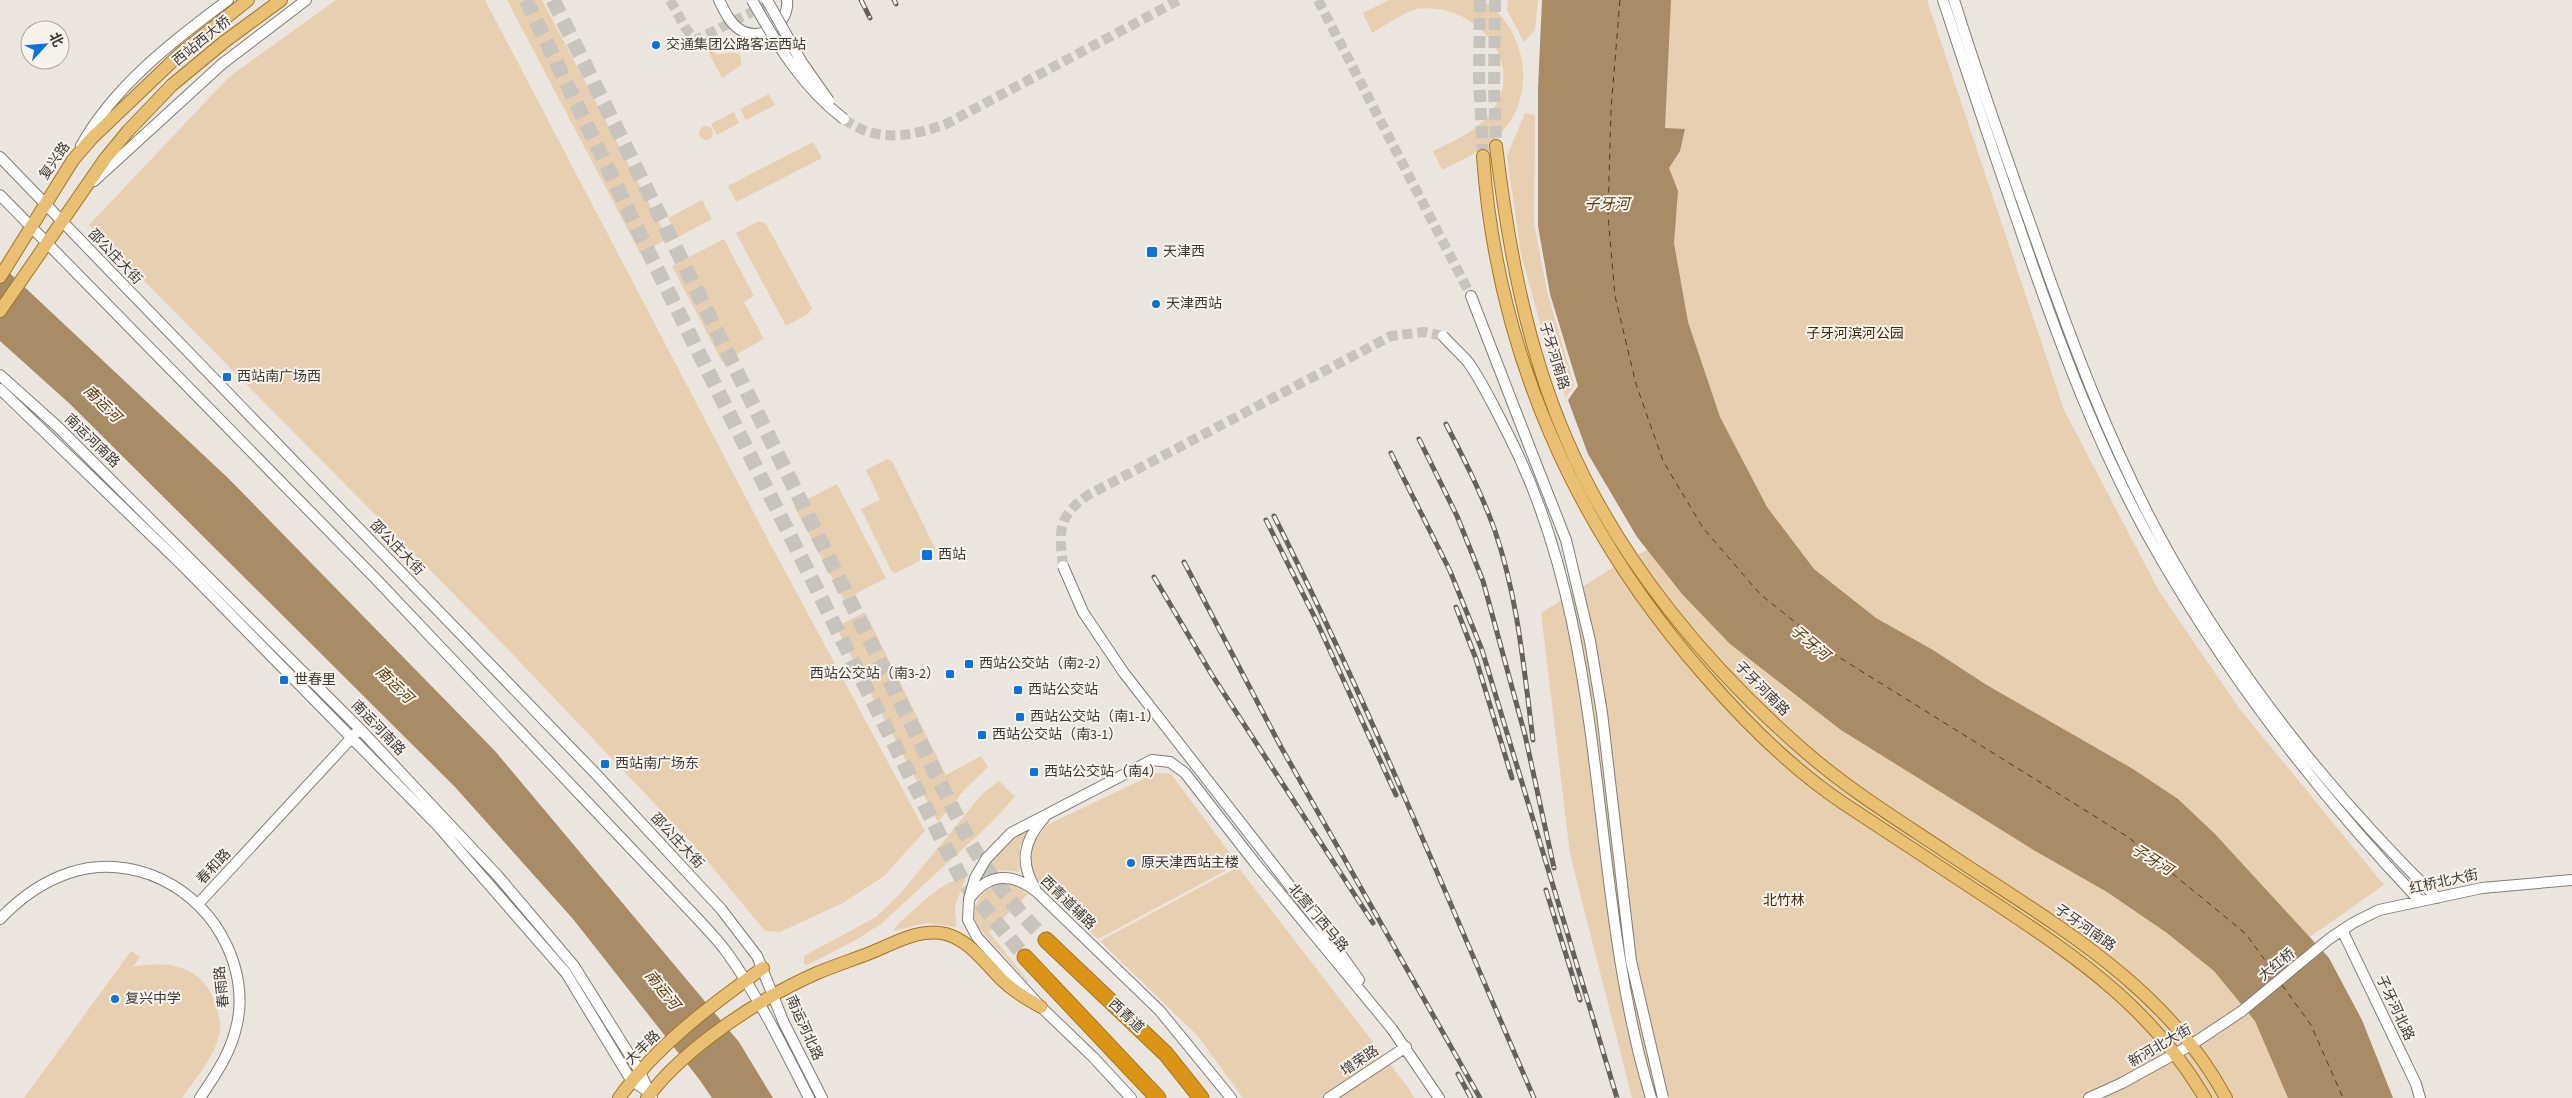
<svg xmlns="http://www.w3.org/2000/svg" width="2572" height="1098" font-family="'Source Sans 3','Noto Sans SC',sans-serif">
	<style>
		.green { fill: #e7d0b0 }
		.water { fill: #a88c66 }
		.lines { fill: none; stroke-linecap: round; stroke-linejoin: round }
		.ferry { stroke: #5a3c0a; stroke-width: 1; stroke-dasharray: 6 5; stroke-linecap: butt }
		.minor-tunnel { stroke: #c7c3bd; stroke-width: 10; stroke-dasharray: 10 5; stroke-linecap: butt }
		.major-tunnel { stroke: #c7c3bd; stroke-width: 12; stroke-dasharray: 12 6; stroke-linecap: butt }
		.highway-tunnel { stroke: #c7c3bd; stroke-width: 15; stroke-dasharray: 15 8; stroke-linecap: butt }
		.minor-casing { stroke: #827d78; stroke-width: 12 }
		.major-casing { stroke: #a37622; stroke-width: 14 }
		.highway-casing { stroke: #a37622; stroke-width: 17 }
		.minor { stroke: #fff; stroke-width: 10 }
		.major { stroke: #e9bf73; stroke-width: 12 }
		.highway { stroke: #da9516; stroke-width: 15 }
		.rail-casing { stroke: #64625e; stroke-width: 5 }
		.rail { stroke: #f7f2ec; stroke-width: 3; stroke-dasharray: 9; stroke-linecap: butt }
		.minor-bridge-casing { stroke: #827d78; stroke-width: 12; stroke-linecap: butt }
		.minor-bridge { stroke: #fff; stroke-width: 10 }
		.poi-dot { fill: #0b73db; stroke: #f7f2ec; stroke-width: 2 }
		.labels { text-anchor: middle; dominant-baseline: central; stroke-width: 4; stroke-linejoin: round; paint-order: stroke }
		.street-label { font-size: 14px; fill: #3d3b38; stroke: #f7f2ec }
		.poi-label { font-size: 14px; fill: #3d3b38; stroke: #f7f2ec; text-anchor: start }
		.park-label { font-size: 14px; fill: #3f2a09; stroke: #f7f2ec }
		.water-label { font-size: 15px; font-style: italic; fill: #5a3c0a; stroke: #f7f2ec }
	</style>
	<rect width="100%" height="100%" fill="#eae5de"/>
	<path class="green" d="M336,0H485L766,536L925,831L884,876L843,903L780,932L765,931L694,845L498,639L89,225L229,77Z
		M507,0H542L668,239L640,253Z
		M1389,0H1482C1529,29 1539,101 1495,139C1480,152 1460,161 1442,170L1433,151C1454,141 1475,132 1490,114C1530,64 1475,0 1416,9C1401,14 1386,25 1372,33L1363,13Z
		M1508,0H1538L1535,30L1524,42L1507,10Z
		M1645,0H1927L2064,410L2159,591L2239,708L2384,885L2301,943L1835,608L1755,518L1656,274Z
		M711,49L716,55C727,54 743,46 741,65L722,78L707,50Z
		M769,94L775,105L746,120L740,109Z
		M734,112L739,123L717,135L711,124Z
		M1525,113L1535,115L1534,223L1547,291L1574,385L1566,397L1552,366L1521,254L1507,156Z
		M699 133a7 7 0 1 1 14 0a7 7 0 1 1-14 0Z
		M813,142L822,158L736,202L728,186Z
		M702,200L712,219L678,237L668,218Z
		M759,221L766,224L812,308L808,314L786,326L736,233Z
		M724,239L754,296L744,302L764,339L722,362L672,266Z
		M887,459L892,461L935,548L933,554L896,573L892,572L861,509L880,500L866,470Z
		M837,484L886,578L844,600L794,506Z
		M1660,543L2161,913L2264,1023L2297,1098H1632L1570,854L1541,613L1609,570Z
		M865,612L946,775L981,756L988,767L966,788L938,822L836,627Z
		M1156,773L1171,774L1238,864L1098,939C1085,926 1036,884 1031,869C1027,854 1038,833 1049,824Z
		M999,781L1015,797L992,822L882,923L856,940L807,965L804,964V956L876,917L901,893L982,794Z
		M1029,828L1020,847V872L1000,870L983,874L999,851Z
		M1238,867L1410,1090L1414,1098H1243L1197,1035L1100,941Z
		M966,877L955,906L956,927L926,923L894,931V929L899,923C921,905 937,883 966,877Z
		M1006,883L1019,887L1028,894L989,932L1028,981L1027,982C1017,971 1008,960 999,950C985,935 964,919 980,897C986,888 996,884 1006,883Z
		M131,951L140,957L133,967C169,959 205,967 216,1006C219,1016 222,1026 219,1036C213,1059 195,1079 182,1098H24Z"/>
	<path class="water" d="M1542,0H1671L1665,128L1685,129L1680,151L1669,168L1678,191L1674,243L1688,322L1720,417L1767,507L1814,569L1876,618L1933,650L1985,684L2133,769L2178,799L2215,834L2329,958L2362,1020L2393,1098H2288L2255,1021L2214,971L2167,933L2107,892L2037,852L1841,730L1730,644L1682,594L1637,537L1588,454L1568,400L1578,386L1550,294L1538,226V89Z
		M0,264L229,479L495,751L739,1042L773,1098H712L699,1079L573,919L455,787L70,404L0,341Z"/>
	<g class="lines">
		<path class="ferry" d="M1620,0L1611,109L1608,215L1615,296L1636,384L1663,461L1703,528L1760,594L1837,656L2128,837L2246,934L2277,977
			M2282,985L2311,1025L2343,1098"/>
		<path class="minor-tunnel" d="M670,0L686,29L696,40L764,6L771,0
			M1318,0L1471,296
			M844,119C876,143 910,137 946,124L1179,0
			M1063,566C1059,531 1057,517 1088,495L1391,336L1424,332L1443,336"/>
		<path class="major-tunnel" d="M1480,0L1479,77L1483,156
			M1495,0L1494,88L1496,146"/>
		<path class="highway-tunnel" d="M526,0L648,251L963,882L1025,957
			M553,0L964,831C987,874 1012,905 1046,940"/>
		<defs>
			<path id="minor" d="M719,0C724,10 729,22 739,29C759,43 790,25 787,0
				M1943,0C1968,76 1993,151 2019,226C2058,340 2100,455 2161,559C2233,683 2321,797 2420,901
				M1954,0C1978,76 2004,151 2031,226C2071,340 2111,450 2170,555C2241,681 2335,798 2437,898
				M81,146C114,86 174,40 228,0
				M0,157L595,773L721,909L757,956L784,1023L822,1098
				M94,181L222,64L306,0
				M0,195L374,577L695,916C706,928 718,940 728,954C760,999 784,1049 809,1098
				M1471,296L1535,461
				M0,375L58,427L360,729L497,875L574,966L639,1070L652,1098
				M0,389L185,568L438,826L566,973L631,1080L650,1093
				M1035,888C1019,862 1024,840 1044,818
				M969,899L975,878L986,859L1011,833L1152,760L1170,762L1185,773L1255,863L1392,1029L1439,1098
				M199,903L356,733
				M1315,918L1359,980
				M0,919C19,899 42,882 69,873C133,852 200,887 227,946C238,969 243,998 237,1024C231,1053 216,1074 200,1098
				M2342,930L2416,1084L2420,1098
				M1131,1098L1093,1057L1041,1007L977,937L968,920L969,899C989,872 1013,872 1038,893L1160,1011L1231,1098
				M1329,1098L1406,1047
				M2089,1098L2122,1083L2191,1045L2242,1011L2329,939L2353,923L2379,910L2482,888L2572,880"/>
			<path id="major" d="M1496,146C1508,245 1526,346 1566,438C1618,560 1708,668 1808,754C1852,792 1903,823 1952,856C2054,924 2166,986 2226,1098
				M1483,156C1497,353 1576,530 1706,677C1746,723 1791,768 1843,803C1894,837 1947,871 1998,905C2081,960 2153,1010 2205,1098
				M0,277L73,160L92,138L180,54L248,0
				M0,311L105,159L128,131L172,85L224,42L281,0
				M619,1098C656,1046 711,1005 763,968
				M647,1098C684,1048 760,998 817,973C834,966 852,960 870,953C893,944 920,927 946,934C970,941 984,962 1001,979C1013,991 1027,999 1041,1007"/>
			<path id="highway" d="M1046,940L1166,1054L1201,1098
				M1025,957L1158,1098"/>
		</defs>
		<use href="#minor" class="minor-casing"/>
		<use href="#major" class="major-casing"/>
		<use href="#highway" class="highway-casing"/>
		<use href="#minor" class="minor"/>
		<use href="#major" class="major"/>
		<use href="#highway" class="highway"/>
		<defs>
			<path id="rail" d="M861,0L870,18
				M894,0L896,4
				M1446,424C1464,459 1482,494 1495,531C1518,598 1524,670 1533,740
				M1419,439L1457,516L1483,581L1525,735L1554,868
				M1391,453L1450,571L1482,650L1617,1098
				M1274,516C1370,706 1449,903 1534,1098
				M1266,520L1316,620L1396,795
				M1184,562L1281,747L1480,1098
				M1154,577L1212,675L1373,923
				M1456,607L1476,659L1512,778
				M1546,890L1580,1000
				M1458,1074L1471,1098"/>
		</defs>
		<use href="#rail" class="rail-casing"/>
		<use href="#rail" class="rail"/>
		<defs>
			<path id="minor-bridge" d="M752,0C777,45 803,88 844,119
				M767,0L801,61L829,101
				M1443,336C1451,345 1460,353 1468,362C1483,383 1495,409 1507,432C1614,639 1585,880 1651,1098
				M1535,461L1566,540L1590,641L1602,713L1631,961L1663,1098
				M1063,566L1083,612L1124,673L1315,918"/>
		</defs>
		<use href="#minor-bridge" class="minor-bridge-casing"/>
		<use href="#minor-bridge" class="minor-bridge"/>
	</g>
	<g class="poi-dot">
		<circle cx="656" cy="45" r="5"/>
		<rect x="1146" y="246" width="12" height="12" rx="2.5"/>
		<circle cx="1156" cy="304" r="5"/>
		<rect x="222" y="372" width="10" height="10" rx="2.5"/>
		<rect x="921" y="549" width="12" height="12" rx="2.5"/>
		<rect x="964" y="659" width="10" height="10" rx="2.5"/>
		<rect x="945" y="669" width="10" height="10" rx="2.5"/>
		<rect x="279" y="675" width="10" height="10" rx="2.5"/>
		<rect x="1013" y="685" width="10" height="10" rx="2.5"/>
		<rect x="1015" y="712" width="10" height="10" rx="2.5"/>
		<rect x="977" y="730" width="10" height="10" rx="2.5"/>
		<rect x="600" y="759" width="10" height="10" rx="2.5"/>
		<rect x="1029" y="767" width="10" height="10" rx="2.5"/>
		<circle cx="1131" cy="863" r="5"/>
		<circle cx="115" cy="999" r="5"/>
	</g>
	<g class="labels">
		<g class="street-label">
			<text transform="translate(202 41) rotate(-39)">西站西大桥</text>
			<text transform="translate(55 161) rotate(-55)">复兴路</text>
			<text transform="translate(115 257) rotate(46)">邵公庄大街</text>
			<text transform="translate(1554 356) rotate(73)">子牙河南路</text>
			<text transform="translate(92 441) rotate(44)">南运河南路</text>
			<text transform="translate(397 548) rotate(46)">邵公庄大街</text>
			<text transform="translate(1762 689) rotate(45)">子牙河南路</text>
			<text transform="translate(378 728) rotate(46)">南运河南路</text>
			<text transform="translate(677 841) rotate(47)">邵公庄大街</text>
			<text transform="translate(214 867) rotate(-47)">春和路</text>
			<text transform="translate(2444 882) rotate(-12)">红桥北大街</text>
			<text transform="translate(1068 903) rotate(44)">西青道辅路</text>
			<text transform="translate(1318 918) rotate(50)">北营门西马路</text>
			<text transform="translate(2085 928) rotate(35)">子牙河南路</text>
			<text transform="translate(2277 965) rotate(-39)">大红桥</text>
			<text transform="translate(222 987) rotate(-96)">春雨路</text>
			<text transform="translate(2395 1008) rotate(65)">子牙河北路</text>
			<text transform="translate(1126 1016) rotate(43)">西青道</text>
			<text transform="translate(804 1028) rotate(66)">南运河北路</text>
			<text transform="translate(2160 1046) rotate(-30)">新河北大街</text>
			<text transform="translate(643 1048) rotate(-44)">大丰路</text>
			<text transform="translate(1360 1061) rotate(-34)">增荣路</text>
		</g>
		<g class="poi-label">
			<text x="666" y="45">交通集团公路客运西站</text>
			<text x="1163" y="252">天津西</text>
			<text x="1166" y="304">天津西站</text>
			<text x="237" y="377">西站南广场西</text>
			<text x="938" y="555">西站</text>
			<text x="979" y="664">西站公交站（南2-2）</text>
			<text x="940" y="674" text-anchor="end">西站公交站（南3-2）</text>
			<text x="294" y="680">世春里</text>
			<text x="1028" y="690">西站公交站</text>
			<text x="1030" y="717">西站公交站（南1-1）</text>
			<text x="992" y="735">西站公交站（南3-1）</text>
			<text x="615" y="764">西站南广场东</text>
			<text x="1044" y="772">西站公交站（南4）</text>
			<text x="1141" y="863">原天津西站主楼</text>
			<text x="125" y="999">复兴中学</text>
		</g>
		<g class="park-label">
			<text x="1855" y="334">子牙河滨河公园</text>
			<text x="1784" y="901">北竹林</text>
		</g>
		<g class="water-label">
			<text x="1607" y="204">子牙河</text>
			<text transform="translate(102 404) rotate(44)">南运河</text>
			<text transform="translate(1810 643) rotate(40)">子牙河</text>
			<text transform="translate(394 685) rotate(44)">南运河</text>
			<text transform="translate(2152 860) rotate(32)">子牙河</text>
			<text transform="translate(662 990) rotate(51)">南运河</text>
		</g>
	</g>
	<g transform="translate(45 45) rotate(64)"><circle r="24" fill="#f7f2ec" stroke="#ada9a4"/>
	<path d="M0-4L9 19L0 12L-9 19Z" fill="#0b73db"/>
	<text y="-8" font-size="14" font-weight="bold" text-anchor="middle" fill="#3d3b38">北</text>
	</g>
</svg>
